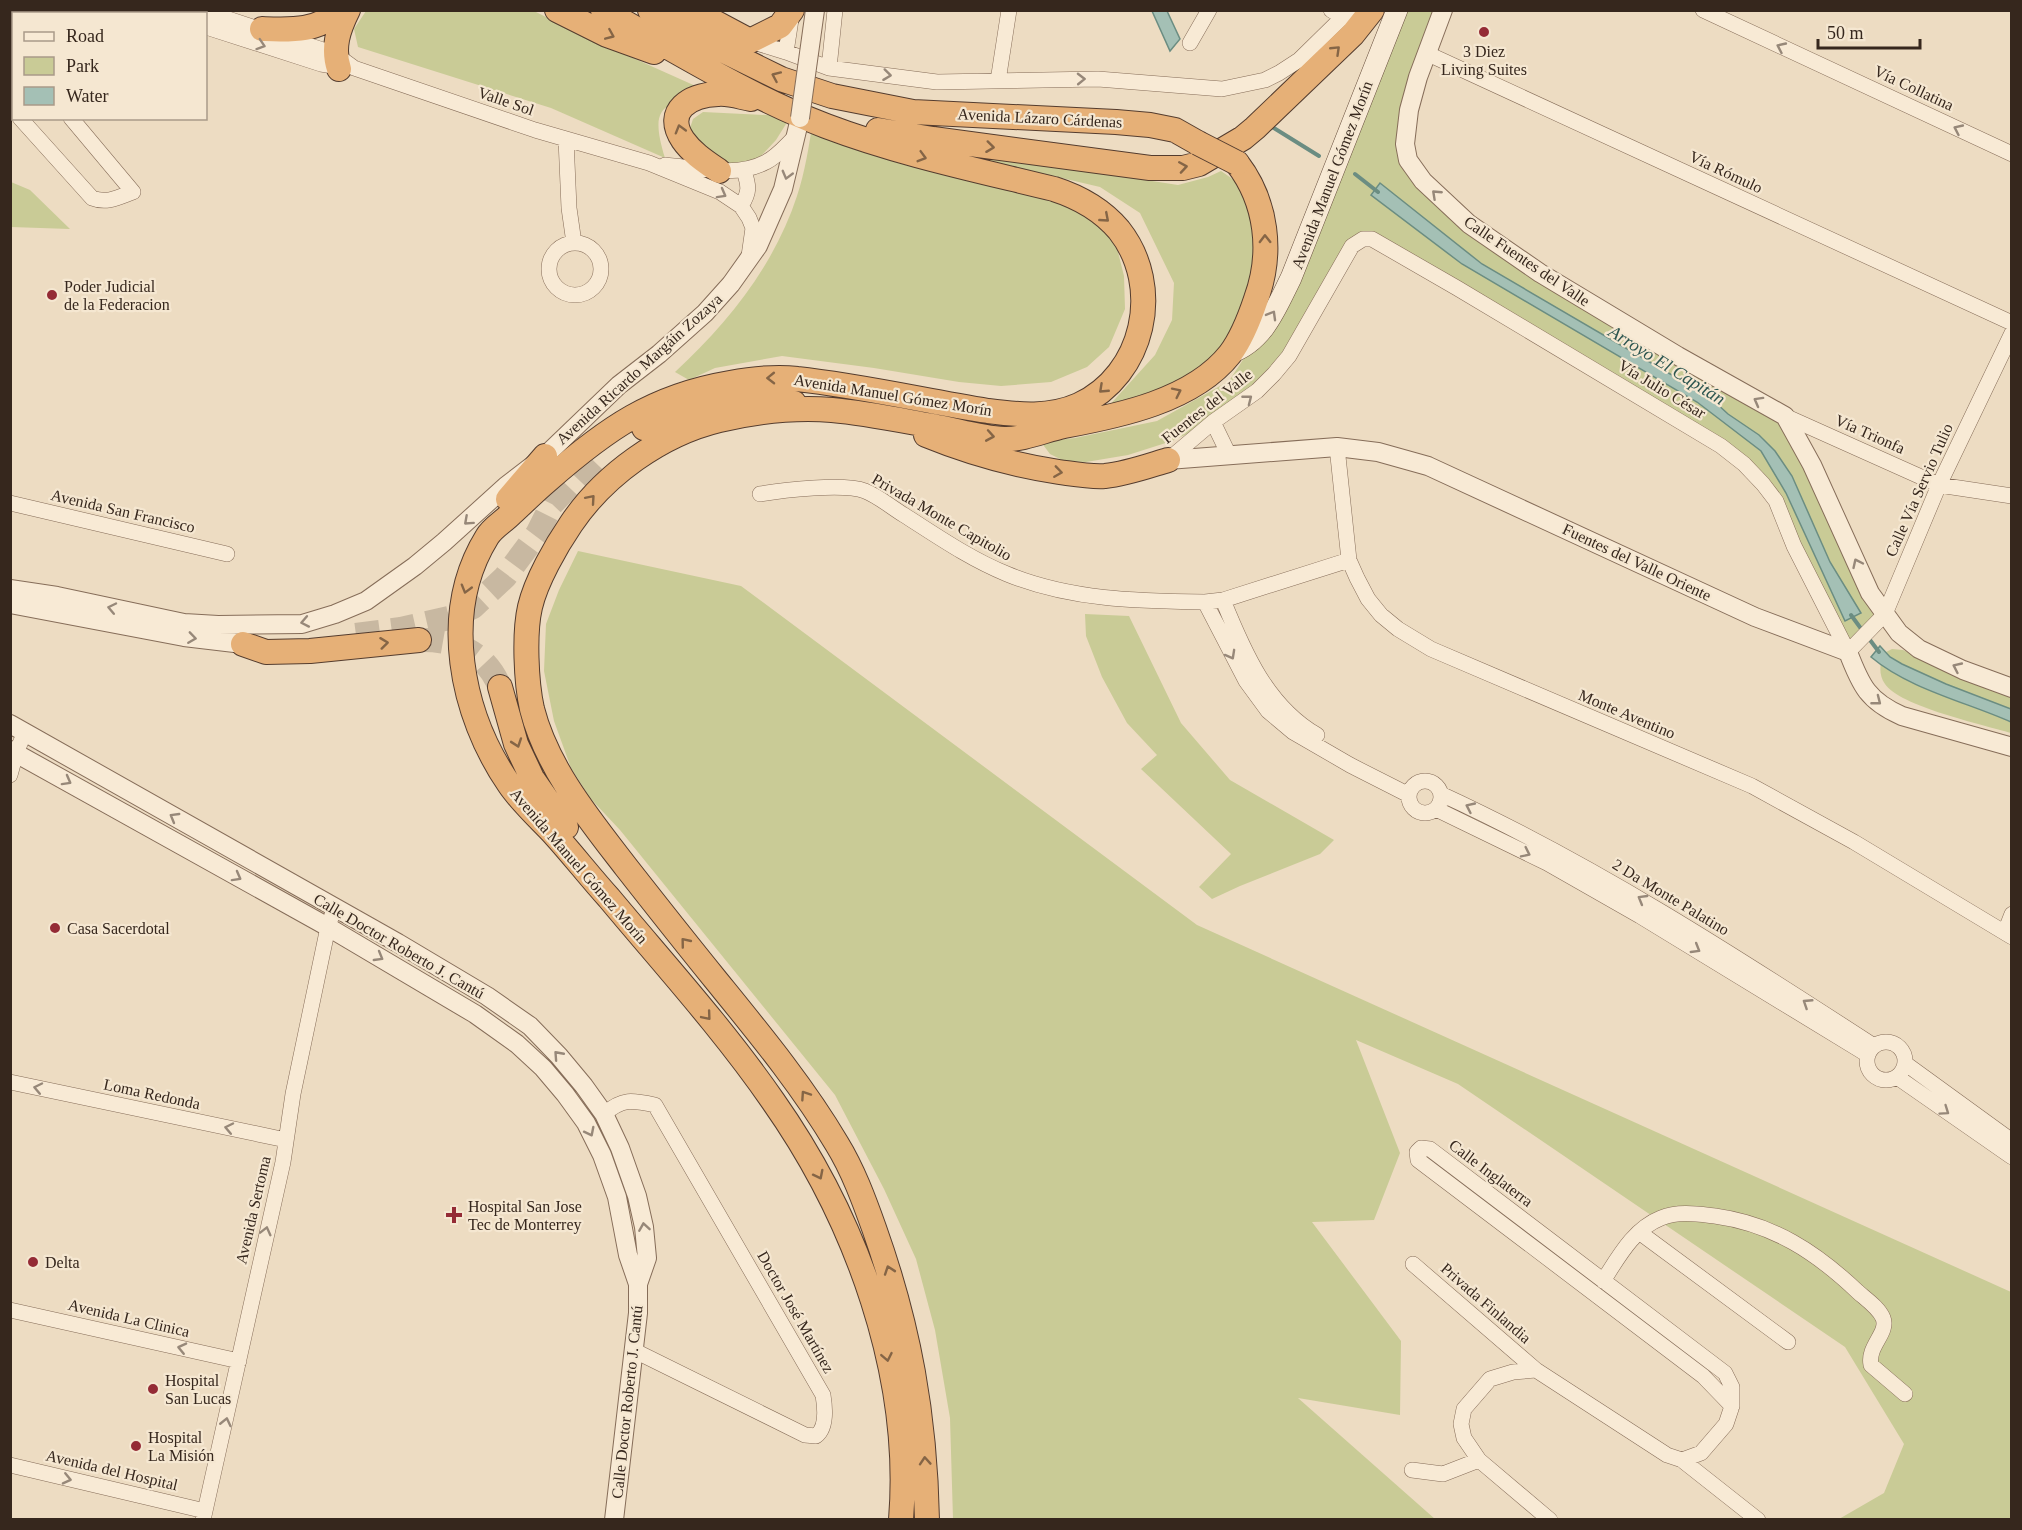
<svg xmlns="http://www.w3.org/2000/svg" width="2022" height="1530" font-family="'Times New Roman',serif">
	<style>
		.green { fill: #c9cb96 }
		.water { fill: #a4c0b5; stroke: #6b8d82; stroke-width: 1.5 }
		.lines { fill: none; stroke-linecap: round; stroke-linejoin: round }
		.stream { stroke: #6b8d82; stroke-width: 4 }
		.trunk-tunnel { stroke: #c8b8a1; stroke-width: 24; stroke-dasharray: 24 12; stroke-linecap: butt }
		.minor-casing { stroke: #866d59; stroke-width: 16 }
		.tertiary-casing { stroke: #866d59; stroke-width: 20 }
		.secondary-casing { stroke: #684f3d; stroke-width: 22 }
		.trunk-casing { stroke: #543c2e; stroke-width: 26 }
		.minor { stroke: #f8ead5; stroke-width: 15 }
		.tertiary { stroke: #f8ead5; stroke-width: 18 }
		.secondary { stroke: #f8ead5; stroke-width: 21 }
		.trunk { stroke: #e6b077; stroke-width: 24 }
		.tertiary-bridge-casing { stroke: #866d59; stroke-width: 20; stroke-linecap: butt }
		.trunk-bridge-casing { stroke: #543c2e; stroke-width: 26; stroke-linecap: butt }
		.tertiary-bridge { stroke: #f8ead5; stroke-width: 18 }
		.trunk-bridge { stroke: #e6b077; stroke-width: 24 }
		.oneway { stroke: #856546 }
		.oneway2 { stroke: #978879 }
		.poi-dot { fill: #942b35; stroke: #f5e7d1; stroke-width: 2 }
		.labels { text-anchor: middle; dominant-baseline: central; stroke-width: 4.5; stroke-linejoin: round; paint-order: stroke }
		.poi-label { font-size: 16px; fill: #36271d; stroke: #f5e7d1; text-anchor: start }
		.street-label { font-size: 16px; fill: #36271d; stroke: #f5e7d1 }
		.water-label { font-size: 18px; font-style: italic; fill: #2d5650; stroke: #f5e7d1 }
	</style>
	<rect width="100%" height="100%" fill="#eddcc2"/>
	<path class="green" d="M366,11H534L584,36L709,92C662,105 649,105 665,158L551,108L358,47L354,29Z
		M1397,11H1445L1405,144L1469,224L1785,416L1885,614L1848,652L1787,526L1744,464L1372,239L1352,246L1289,356L1213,422L1172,441L1128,455L1086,462L1064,461L1050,454L1041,442L1075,438L1157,421L1229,381L1277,308Z
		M703,112L786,116V124L776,140L760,157L745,166L725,165L700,150L690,128L693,119Z
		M813,120L1071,194L1115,240L1124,276L1125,309L1109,347L1087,367L1051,382L1001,386L959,382L874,368L782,356L715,368L689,380L675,372C728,323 774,266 797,196C805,172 809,146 813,120Z
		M926,146L1178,185L1208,177L1221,171L1234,180L1243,190L1259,241L1236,336L1185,385L1106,409L1155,355L1172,320L1174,283L1140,213L1100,187Z
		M11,182L30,190L70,229L11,227Z
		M578,551L741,586L1197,925L2011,1292V1519H1839L1884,1493L1904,1444L1845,1347L1458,1084L1356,1040L1400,1153L1374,1220L1312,1222L1401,1341L1400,1415L1298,1398L1435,1519H953L950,1418L935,1330L916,1259L884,1189L835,1095L620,830L590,798L571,768L554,721L544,671L546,624L559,590Z
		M1085,614L1129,616L1181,723L1230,780L1334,840L1320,854L1240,886L1212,899L1199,887L1231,854L1141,769L1157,755L1127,723L1102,677L1086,636Z
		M1892,649L1903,650L1962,677L2011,696V733C1984,725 1899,706 1885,684C1878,674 1880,663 1884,653Z"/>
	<path class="water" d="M1152,11H1167L1180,39L1170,51Z
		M1380,183L1482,264L1701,392L1715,402L1728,414L1759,435L1775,451L1792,476L1830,562L1861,613L1845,621L1786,493L1761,451L1697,402L1462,264L1371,195Z
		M1880,646L1890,657L1902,664L1946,684L2011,709V722C1966,702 1909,689 1871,657Z"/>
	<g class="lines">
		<path class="stream" d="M1269,125L1319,156
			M1355,174L1378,192
			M1851,615L1862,630
			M1867,636L1879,652"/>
		<path class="trunk-tunnel" d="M356,635L401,629L449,618L473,607L505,577L537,534L552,504L594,460
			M419,640C456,639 485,652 500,687"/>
		<defs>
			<path id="minor" d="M140,10L153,14
				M201,10L335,54L354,68L535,130L649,163L720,192L741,206L749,218L753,228L749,256
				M1331,10L1344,18
				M1703,10L2012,154
				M206,27L321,64L345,68
				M750,41L786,52L829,68L937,82L1098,79L1222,89L1265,80L1279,73L1299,60L1350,10
				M1190,43L1209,10
				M10,50L14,53
				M786,52L792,13
				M1426,53L2012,323
				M829,68L835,10
				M998,81L1009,10
				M20,118L92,198C107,204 119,197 133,192L71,118
				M566,139L569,208L574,243
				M665,165C698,168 736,178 766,162C778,156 787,144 797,135
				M741,206C750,192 749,186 744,171
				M549 269a26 26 0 1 1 52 0a26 26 0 1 1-52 0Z
				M1785,416L1939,485L2012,496
				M1213,422L1229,455
				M1337,447L1349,560L1357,578L1368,599L1381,615L1398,629L1431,649L1752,786L1854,842L2012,937
				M1168,460L1213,422L1257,391L1274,374L1289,356L1352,246L1363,239H1372L1457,288L1721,446L1744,464L1763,484L1776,501L1794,546L1848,652L1885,614L1939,485L2012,333
				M760,494C783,490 844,483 865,491C878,496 891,507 904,515C937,536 970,559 1007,574C1070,600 1137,601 1205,602L1223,600L1349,560
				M10,503L227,554
				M1223,600C1244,652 1267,706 1317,735
				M1205,602L1246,681L1268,711L1293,732L1350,765L1409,795
				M10,775L16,753L25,732
				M1409 797a16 16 0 1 1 32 0a16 16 0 1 1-32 0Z
				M1441,794C1593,864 1734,955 1874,1046
				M1436,809L1547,863L1640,916L1868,1055
				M2005,932L2012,914
				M1867 1061a19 19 0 1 1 38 0a19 19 0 1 1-38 0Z
				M1906,1064L2012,1141
				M1897,1077L2012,1157
				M10,1082L286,1140
				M604,1114C623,1098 632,1100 655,1105L823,1395C825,1407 827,1428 816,1436L805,1435L633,1350
				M1639,1232L1788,1342
				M1413,1264L1536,1370
				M1603,1281C1618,1258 1633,1229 1661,1218C1679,1211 1697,1214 1715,1216C1773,1224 1816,1252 1858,1292C1866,1299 1879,1308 1883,1318C1889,1333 1867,1346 1871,1365L1905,1394
				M10,1310L239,1361
				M1682,1460L1758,1520
				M10,1465L205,1511
				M1412,1470L1443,1474L1479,1460
				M203,1520L283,1162L293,1094L328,927L334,909
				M1550,1520L1479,1460L1464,1438L1461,1424L1464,1409L1490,1379L1513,1372L1536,1370L1667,1455L1682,1460L1701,1453L1726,1424L1732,1406L1703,1376L1418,1160L1417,1152L1421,1148L1430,1149L1725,1373L1732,1387V1406"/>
			<path id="tertiary" d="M1443,10L1418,77L1409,110L1405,144L1408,160L1423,181L1469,224L1540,273L1678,356L1785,416L1812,465L1870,593L1899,633L1919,649L1963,670L2012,688
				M1168,460L1337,447L1378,452L1428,466L1755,617L1848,652C1861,686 1868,701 1902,716L2012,747
				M10,589L57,596L184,623L218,625L302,624L335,614L366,601L415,566L444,542L506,486L545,456L619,385L659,354L705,313L731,284L758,246L783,189L800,118
				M10,604L184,637L243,644
				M10,724L398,943L487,996L530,1026L559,1056L584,1086L604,1114L620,1148L637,1196L644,1227L647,1258L638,1284
				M10,750L328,927L475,1014L517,1044L543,1068L565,1094L586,1123L602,1155L617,1197L628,1255L638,1284V1313L614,1520"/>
			<path id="secondary" d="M1230,353C1264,341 1276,308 1291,278L1397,10"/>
			<path id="trunk" d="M557,10L607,35L654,52
				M603,10C676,51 748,96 826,126C900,154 977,170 1054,189C1079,197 1102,210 1119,230C1164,287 1144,375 1079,405C1050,418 1019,415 988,411C925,401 862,386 797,379C775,376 752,379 730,383C653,396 606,429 548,480C535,491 523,503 511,514C503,522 492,528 487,537C440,613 461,714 509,784C521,802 539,818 554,834C573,855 590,877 609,898C664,964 724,1030 773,1101C856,1219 913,1374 901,1520
				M650,10L704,41L781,79L832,96L913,112L1116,122L1150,125L1175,130L1198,143
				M687,10L705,17L750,41L780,26L792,10
				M262,29C290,30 318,32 340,10
				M339,69C332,48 338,30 348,10
				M878,130L933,139L1150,168H1183L1199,164L1243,138L1255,128L1353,34L1372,10
				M719,171C706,162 692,153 683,140C663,110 691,95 718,94C729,93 740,97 751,99
				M644,428C671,414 722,392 752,394C766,395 780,400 794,403
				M926,435C970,453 1013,465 1059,472C1074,474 1090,477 1105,476C1126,474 1148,466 1168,460
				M508,499L545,456
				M243,644L266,652L310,651L419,640
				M500,687L516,744L532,778L566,827
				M927,1520C925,1416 909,1326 874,1228C864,1200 853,1170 837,1144C802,1085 758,1032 715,979C685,942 655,904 626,867C589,819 547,768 532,709C526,682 524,633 530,607C536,581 556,546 571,524C604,475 661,434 719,420C754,412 796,407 832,410C866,413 899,420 933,426C956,430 980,438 1004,439C1023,440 1045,430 1064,426C1118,416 1193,401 1230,354C1242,338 1250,317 1256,299C1273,253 1267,202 1237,163"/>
		</defs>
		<use href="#minor" class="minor-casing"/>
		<use href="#tertiary" class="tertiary-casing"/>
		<use href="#secondary" class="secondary-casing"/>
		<use href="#trunk" class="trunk-casing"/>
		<use href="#minor" class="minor"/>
		<use href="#tertiary" class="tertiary"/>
		<use href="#secondary" class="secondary"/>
		<use href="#trunk" class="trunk"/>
		<defs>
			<path id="tertiary-bridge" d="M800,118L815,10"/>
			<path id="trunk-bridge" d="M1198,143L1237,163"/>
		</defs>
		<use href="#tertiary-bridge" class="tertiary-bridge-casing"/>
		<use href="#trunk-bridge" class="trunk-bridge-casing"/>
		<use href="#tertiary-bridge" class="tertiary-bridge"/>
		<use href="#trunk-bridge" class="trunk-bridge"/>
	</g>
	<defs><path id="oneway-chevron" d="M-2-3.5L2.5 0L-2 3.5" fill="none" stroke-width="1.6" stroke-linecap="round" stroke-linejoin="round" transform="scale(1.5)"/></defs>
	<g class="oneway">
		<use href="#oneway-chevron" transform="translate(610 35) rotate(23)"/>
		<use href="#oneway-chevron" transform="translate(1336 50) rotate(-44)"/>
		<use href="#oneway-chevron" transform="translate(776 76) rotate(-156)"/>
		<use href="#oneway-chevron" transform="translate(680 129) rotate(-106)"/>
		<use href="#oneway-chevron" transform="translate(990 147) rotate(7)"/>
		<use href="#oneway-chevron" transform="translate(922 157) rotate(16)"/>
		<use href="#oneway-chevron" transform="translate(1183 167) rotate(-9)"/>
		<use href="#oneway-chevron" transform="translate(1105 218) rotate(41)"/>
		<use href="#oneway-chevron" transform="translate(1265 239) rotate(-91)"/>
		<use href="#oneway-chevron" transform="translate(771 378) rotate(179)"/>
		<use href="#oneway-chevron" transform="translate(1103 389) rotate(137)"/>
		<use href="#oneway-chevron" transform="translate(1177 392) rotate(-26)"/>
		<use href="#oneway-chevron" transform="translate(990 436) rotate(10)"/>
		<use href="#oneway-chevron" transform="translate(1058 472) rotate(8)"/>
		<use href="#oneway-chevron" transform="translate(591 499) rotate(-49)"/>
		<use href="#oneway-chevron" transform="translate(466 589) rotate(106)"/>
		<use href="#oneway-chevron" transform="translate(384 643) rotate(-7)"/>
		<use href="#oneway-chevron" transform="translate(517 743) rotate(71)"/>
		<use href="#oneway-chevron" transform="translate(685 942) rotate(-129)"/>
		<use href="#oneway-chevron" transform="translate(707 1016) rotate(50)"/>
		<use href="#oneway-chevron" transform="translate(805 1095) rotate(-124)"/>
		<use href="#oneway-chevron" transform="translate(819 1175) rotate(63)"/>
		<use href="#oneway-chevron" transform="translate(889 1270) rotate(-109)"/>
		<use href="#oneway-chevron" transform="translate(887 1357) rotate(79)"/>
		<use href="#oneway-chevron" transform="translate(925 1461) rotate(-94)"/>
	</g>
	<g class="oneway2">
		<use href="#oneway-chevron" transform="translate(261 45) rotate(18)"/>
		<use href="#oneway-chevron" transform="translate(1781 47) rotate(-155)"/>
		<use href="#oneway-chevron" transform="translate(887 75) rotate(7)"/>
		<use href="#oneway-chevron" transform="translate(1081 79) rotate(-1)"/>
		<use href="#oneway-chevron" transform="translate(1958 129) rotate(-155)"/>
		<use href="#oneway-chevron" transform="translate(787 175) rotate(105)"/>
		<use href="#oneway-chevron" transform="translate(722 194) rotate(29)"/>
		<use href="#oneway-chevron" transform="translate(1436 194) rotate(-137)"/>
		<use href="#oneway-chevron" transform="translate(1272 315) rotate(-60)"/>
		<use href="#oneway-chevron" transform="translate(1248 399) rotate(-38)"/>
		<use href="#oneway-chevron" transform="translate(1758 401) rotate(-151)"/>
		<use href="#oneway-chevron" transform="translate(468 521) rotate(138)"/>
		<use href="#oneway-chevron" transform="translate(1857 563) rotate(-115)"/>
		<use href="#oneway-chevron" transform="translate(112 608) rotate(-168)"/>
		<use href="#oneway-chevron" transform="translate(305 622) rotate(169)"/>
		<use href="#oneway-chevron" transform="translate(192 638) rotate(8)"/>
		<use href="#oneway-chevron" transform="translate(1231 655) rotate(61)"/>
		<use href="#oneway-chevron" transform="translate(1957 667) rotate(-155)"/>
		<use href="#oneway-chevron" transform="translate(1877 701) rotate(38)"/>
		<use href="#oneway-chevron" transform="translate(67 781) rotate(29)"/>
		<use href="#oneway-chevron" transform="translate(1470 807) rotate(-155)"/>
		<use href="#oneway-chevron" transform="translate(174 817) rotate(-150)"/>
		<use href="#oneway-chevron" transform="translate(1526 853) rotate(26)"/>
		<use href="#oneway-chevron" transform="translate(237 877) rotate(29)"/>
		<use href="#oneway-chevron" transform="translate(1642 899) rotate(-150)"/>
		<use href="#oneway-chevron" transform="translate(1696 949) rotate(31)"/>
		<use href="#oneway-chevron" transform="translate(379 957) rotate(30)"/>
		<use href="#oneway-chevron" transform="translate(1807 1003) rotate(-147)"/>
		<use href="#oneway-chevron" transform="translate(558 1055) rotate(-132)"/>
		<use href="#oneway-chevron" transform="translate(38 1088) rotate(-168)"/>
		<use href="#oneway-chevron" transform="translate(1945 1111) rotate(35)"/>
		<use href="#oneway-chevron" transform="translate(229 1128) rotate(-168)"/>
		<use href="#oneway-chevron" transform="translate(590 1132) rotate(63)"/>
		<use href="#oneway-chevron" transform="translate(644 1227) rotate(-99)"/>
		<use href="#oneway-chevron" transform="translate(266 1231) rotate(-76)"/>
		<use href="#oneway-chevron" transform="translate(182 1348) rotate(-167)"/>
		<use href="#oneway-chevron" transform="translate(226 1422) rotate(-77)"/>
		<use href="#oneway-chevron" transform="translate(67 1479) rotate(13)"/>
	</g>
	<g class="poi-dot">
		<circle cx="1484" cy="32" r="6"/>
		<circle cx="52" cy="295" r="6"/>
		<circle cx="55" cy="928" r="6"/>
		<path d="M451 1206h6v6h6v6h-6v6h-6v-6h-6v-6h6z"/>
		<circle cx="33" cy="1262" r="6"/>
		<circle cx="153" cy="1389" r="6"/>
		<circle cx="136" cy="1446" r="6"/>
	</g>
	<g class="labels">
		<g class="poi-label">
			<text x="1484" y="51" text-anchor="middle">3 Diez<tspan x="1484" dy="18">Living Suites</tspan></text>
			<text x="64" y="286">Poder Judicial<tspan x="64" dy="18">de la Federacion</tspan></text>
			<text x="67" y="928">Casa Sacerdotal</text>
			<text x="468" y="1206">Hospital San Jose<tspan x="468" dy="18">Tec de Monterrey</tspan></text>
			<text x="45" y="1262">Delta</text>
			<text x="165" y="1380">Hospital<tspan x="165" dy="18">San Lucas</tspan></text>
			<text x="148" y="1437">Hospital<tspan x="148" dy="18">La Misión</tspan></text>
		</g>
		<g class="street-label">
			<text transform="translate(1914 88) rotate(25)">Vía Collatina</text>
			<text transform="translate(506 101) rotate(19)">Valle Sol</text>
			<text transform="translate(1040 118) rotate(3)">Avenida Lázaro Cárdenas</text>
			<text transform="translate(1726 172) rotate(25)">Vía Rómulo</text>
			<text transform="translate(1332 175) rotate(-69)">Avenida Manuel Gómez Morín</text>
			<text transform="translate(1527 261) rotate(34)">Calle Fuentes del Valle</text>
			<text transform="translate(639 369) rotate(-42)">Avenida Ricardo Margáin Zozaya</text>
			<text transform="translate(1662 389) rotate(31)">Vía Julio César</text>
			<text transform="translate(893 395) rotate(9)">Avenida Manuel Gómez Morín</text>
			<text transform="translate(1207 406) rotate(-38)">Fuentes del Valle</text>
			<text transform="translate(1870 434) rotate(24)">Vía Trionfa</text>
			<text transform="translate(1919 490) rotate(-66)">Calle Vía Servio Tulio</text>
			<text transform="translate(123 511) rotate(13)">Avenida San Francisco</text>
			<text transform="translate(942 517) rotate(30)">Privada Monte Capitolio</text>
			<text transform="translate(1637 562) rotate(25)">Fuentes del Valle Oriente</text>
			<text transform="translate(1627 714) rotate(23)">Monte Aventino</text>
			<text transform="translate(579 866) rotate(49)">Avenida Manuel Gómez Morín</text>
			<text transform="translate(1671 897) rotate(31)">2 Da Monte Palatino</text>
			<text transform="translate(399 946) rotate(30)">Calle Doctor Roberto J. Cantú</text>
			<text transform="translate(152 1094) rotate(12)">Loma Redonda</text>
			<text transform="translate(1491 1173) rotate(37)">Calle Inglaterra</text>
			<text transform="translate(253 1210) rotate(-77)">Avenida Sertoma</text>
			<text transform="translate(1486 1303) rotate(41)">Privada Finlandia</text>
			<text transform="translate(796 1312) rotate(60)">Doctor José Martínez</text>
			<text transform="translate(129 1318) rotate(13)">Avenida La Clinica</text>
			<text transform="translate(627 1402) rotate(-84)">Calle Doctor Roberto J. Cantú</text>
			<text transform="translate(112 1470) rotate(13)">Avenida del Hospital</text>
		</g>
		<g class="water-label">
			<text transform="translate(1667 365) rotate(32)">Arroyo El Capitán</text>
		</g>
	</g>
	<rect width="2022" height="1530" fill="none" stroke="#36271d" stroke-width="24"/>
	<rect x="12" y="12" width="195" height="108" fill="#f5e7d1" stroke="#a99a89" stroke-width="1.5"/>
	<rect x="24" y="32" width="30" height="9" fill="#f8ead5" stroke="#a99a89" stroke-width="1.5"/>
	<text x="66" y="42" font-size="18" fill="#36271d">Road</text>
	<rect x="24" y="57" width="30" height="18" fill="#c9cb96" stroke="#a99a89" stroke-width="1.5"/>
	<text x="66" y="72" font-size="18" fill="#36271d">Park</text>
	<rect x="24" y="87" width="30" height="18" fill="#a4c0b5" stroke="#a99a89" stroke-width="1.5"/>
	<text x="66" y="102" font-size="18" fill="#36271d">Water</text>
	<path d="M1818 39v9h102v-9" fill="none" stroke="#36271d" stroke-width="3"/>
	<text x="1827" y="39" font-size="18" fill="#36271d" stroke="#f5e7d1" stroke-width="4.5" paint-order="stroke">50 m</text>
</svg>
